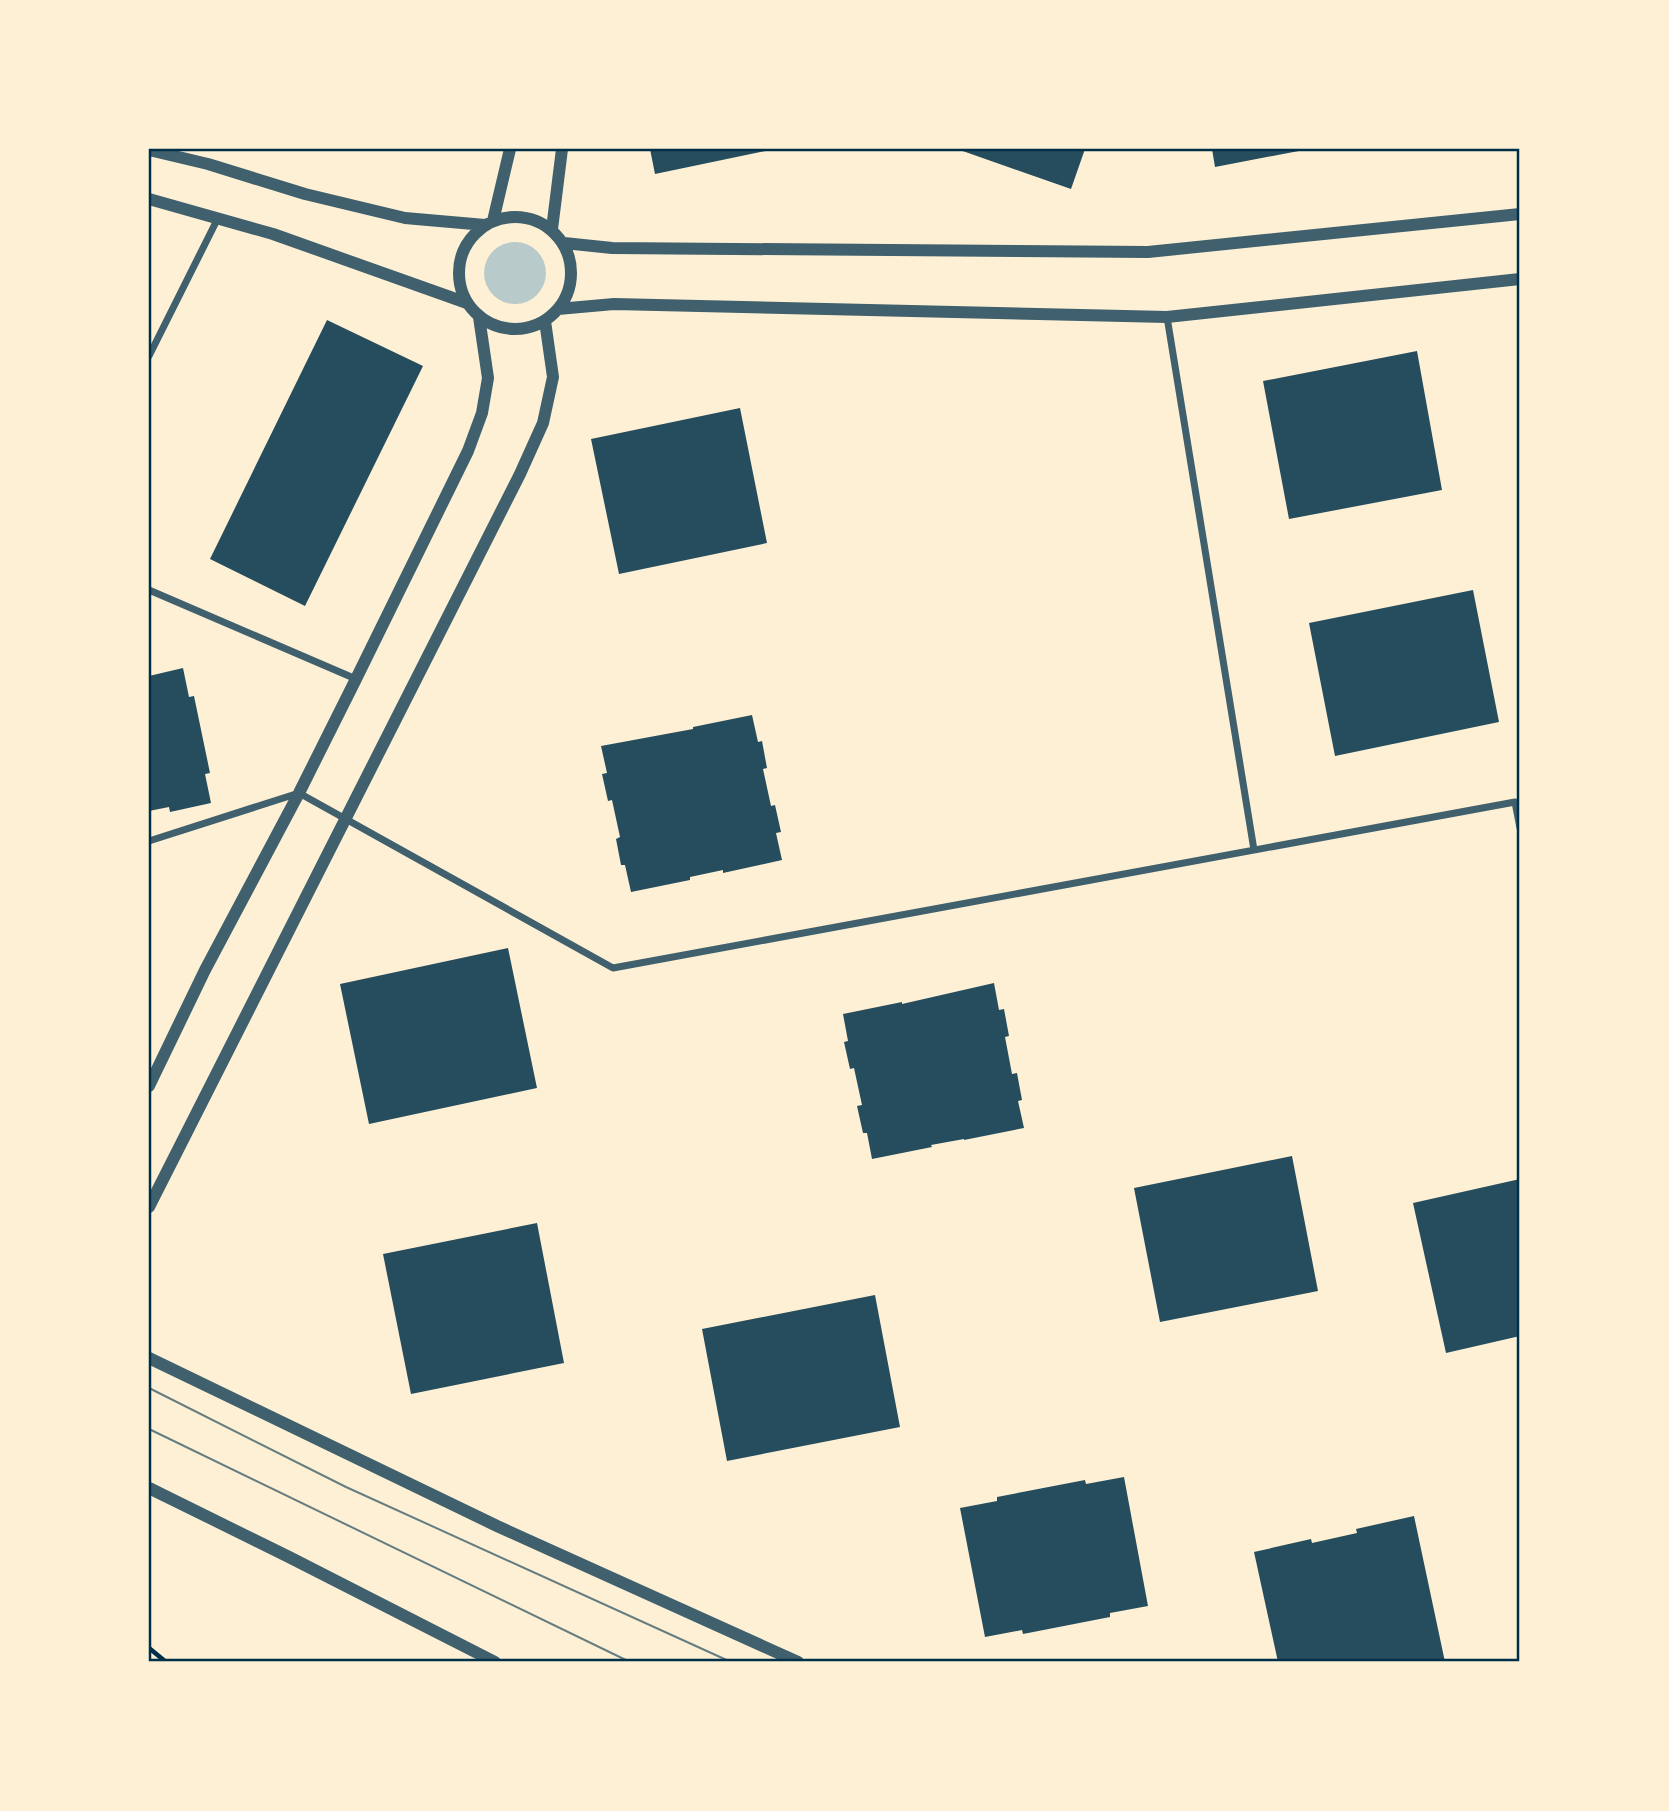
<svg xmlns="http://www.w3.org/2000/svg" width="1669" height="1811" font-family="'Libre Baskerville',serif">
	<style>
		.green { fill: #b9caca }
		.building { fill: #264d5e }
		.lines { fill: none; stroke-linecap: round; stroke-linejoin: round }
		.path { stroke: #003049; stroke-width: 4.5 }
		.minor { stroke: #3f606c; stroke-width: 7 }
		.tertiary { stroke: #3f606c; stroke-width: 12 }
		.tram { stroke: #657d81; stroke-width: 2 }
		.neatline { fill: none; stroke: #003049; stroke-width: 2.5 }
	</style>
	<rect width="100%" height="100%" fill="#fdf0d5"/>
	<path class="green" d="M484 273a31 31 0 1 1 62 0a31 31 0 1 1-62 0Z"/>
	<path class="building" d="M650,149H770V150L655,174Z
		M957,149H1085L1071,189Z
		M1212,149H1304V150L1215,167Z
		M327,320L423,366L305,606L210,559Z
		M1417,351L1442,490L1289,519L1263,381Z
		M740,408L767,543L619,574L591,439Z
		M1473,590L1499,722L1335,756L1309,623Z
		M183,668L189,697L194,696L210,773L205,774L211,803L170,812L169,807L149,811V676Z
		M752,715L758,742L762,741L767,768L763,769L771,806L775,805L781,832L776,833L782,860L723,873V870L690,877V880L631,892L625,865H621L616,839L620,837L612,800L608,801L602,774L607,773L601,746L693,729V727Z
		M508,948L537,1088L369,1124L340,984Z
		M994,983L999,1010L1004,1009L1009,1036L1005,1037L1012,1074L1017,1073L1022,1100L1018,1101L1024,1128L964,1140V1139L931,1145L932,1147L872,1159L867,1133H863L857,1106L862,1105L854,1068L850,1069L844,1042L848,1041L843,1014L902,1002V1004Z
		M1292,1156L1318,1291L1160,1322L1134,1188Z
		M1520,1179V1336L1446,1353L1413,1203Z
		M537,1223L564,1363L411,1394L383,1254Z
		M875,1295L900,1427L727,1461L702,1329Z
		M1124,1477L1148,1606L1110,1613V1617L1023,1634L1022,1630L985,1637L960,1508L997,1501V1497L1085,1480L1086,1484Z
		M1414,1516L1445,1662H1278L1254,1552L1311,1539L1312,1543L1357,1533L1356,1529Z"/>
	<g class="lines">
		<path class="path" d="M149,1648L166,1662"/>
		<path class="minor" d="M1167,317L1254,850
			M149,356L218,218
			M149,590L356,679
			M149,841L299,793L613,968L1515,802L1520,828"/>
		<path class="tertiary" d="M149,150L208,164L305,194L405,218L485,225
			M149,199L273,234L467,303
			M459 273a56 56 0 1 1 112 0a56 56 0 1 1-112 0Z
			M493,221L510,149
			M552,229L562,149
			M564,243L612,248L1148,252L1520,214
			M558,309L614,304L1167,317L1520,279
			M149,1086L205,970L299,793L356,679L468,451L482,413L488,378L479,317
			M149,1207L520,474L543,423L553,377L545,321
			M149,1358L497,1526L798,1662
			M149,1488L289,1557L495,1662"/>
		<path class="tram" d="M149,1388L346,1487L731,1662
			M149,1429L630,1662"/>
	</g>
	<rect width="1669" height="1811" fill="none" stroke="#fdf0d5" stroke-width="301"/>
	<rect x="150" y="150" width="1368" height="1510" class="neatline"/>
</svg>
